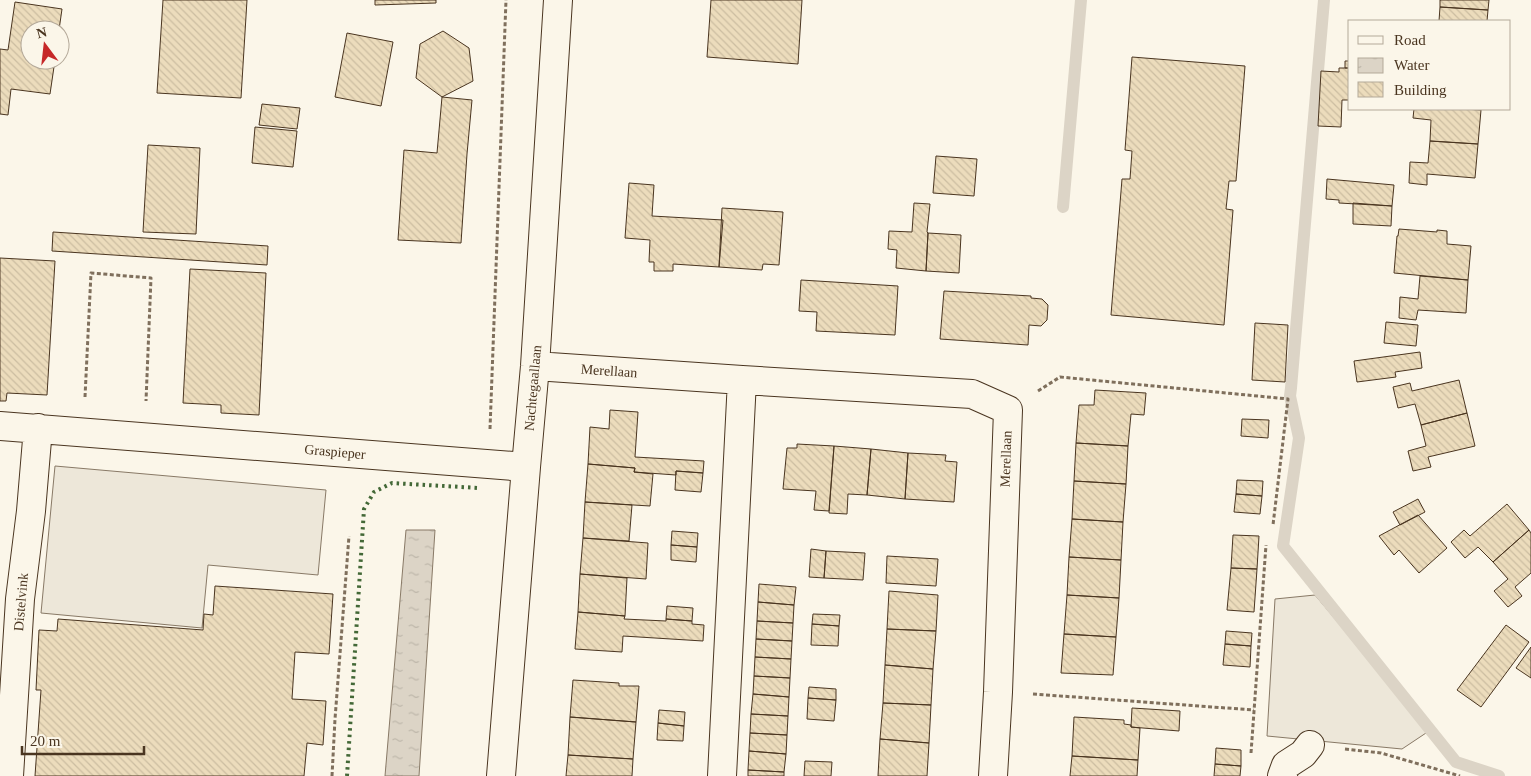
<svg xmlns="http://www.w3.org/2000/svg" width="1531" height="776" font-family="'Times New Roman',serif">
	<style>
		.parking { fill: #ede7d9; stroke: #887966 }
		.water { fill: url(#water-ripples); stroke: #887966 }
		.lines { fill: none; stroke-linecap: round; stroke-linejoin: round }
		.stream { stroke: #dcd4c6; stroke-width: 12 }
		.building { fill: url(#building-back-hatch); stroke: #4a3520 }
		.minor-casing { stroke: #4a3520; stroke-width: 30 }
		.path { stroke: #7f6f5c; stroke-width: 3; stroke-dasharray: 4 2.5; stroke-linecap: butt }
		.minor { stroke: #fbf6e9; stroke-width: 28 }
		.hedge { stroke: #436837; stroke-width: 4; stroke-dasharray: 2.5 4; stroke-linecap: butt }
		.labels { text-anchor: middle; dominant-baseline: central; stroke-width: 4; stroke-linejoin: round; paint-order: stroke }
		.street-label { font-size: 14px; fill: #4a3520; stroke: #fbf6e9 }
	</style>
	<defs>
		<pattern id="water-ripples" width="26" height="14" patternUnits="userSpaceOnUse" patternTransform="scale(1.25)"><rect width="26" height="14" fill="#dcd4c6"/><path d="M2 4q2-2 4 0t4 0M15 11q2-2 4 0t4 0" fill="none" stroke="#beb7aa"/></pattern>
		<pattern id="building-back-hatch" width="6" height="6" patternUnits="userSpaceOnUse" patternTransform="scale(1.25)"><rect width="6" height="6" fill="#ecdcbc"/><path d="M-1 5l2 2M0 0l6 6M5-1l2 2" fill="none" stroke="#ccbda1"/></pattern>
	</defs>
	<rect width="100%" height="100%" fill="#fbf6e9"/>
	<path class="parking" d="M55,466L326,490L318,575L208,565L202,628L41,613Z
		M1315,595L1429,731L1402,749L1267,736L1275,599Z"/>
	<path class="water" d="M406,530H435L419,776H385Z"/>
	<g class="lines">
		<path class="stream" d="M1324,0L1291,388L1290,396L1299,438L1283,546L1456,762L1499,776
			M1063,207L1081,0"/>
	</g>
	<path class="building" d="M163,0H247L241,98L157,93Z
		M375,0H436V3L375,5Z
		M711,0H802L798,64L707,57Z
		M1440,0H1489L1488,10L1440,7Z
		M15,2L62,9L59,30H30V60H55L50,94L11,89L8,115L0,114V49L8,50Z
		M1440,7L1488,10L1487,21H1439Z
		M443,31L469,48L473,81L442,97L416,78L420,44Z
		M347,33L393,42L381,106L335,97Z
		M1132,57L1245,66L1236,181H1229L1226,209L1233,210L1224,325L1111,315L1122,179H1130L1132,151L1125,150Z
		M1345,61H1350V68H1345Z
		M1339,68H1350V100H1342L1341,127L1318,126L1321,71L1339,72Z
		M442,97L472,100L467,154L461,243L398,240L404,150L437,153Z
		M262,104L300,108L297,129L259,125Z
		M1414,109H1463L1481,110L1478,144L1430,141L1431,120L1413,118Z
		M255,127L297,131L293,167L252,163Z
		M1430,141L1478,144L1475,178L1427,174V185L1409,183L1410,162L1428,163Z
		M148,145L200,148L196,234L143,232Z
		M936,156L977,159L974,196L933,193Z
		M1327,179L1394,185L1392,206L1339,203V200L1326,199Z
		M629,183L654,185L652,216L723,220L719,267L673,264V271H654V262H649L650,240L625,238Z
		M914,203L930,204L927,232L928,233L926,271L896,268L897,250L888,249L889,231L912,232Z
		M1353,203L1392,206L1391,226L1353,224Z
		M722,208L783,212L779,265L763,264L762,270L719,267Z
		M1399,229L1437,232V230L1447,231V244L1471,246L1468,280L1394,273L1397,236H1398Z
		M53,232L268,246L267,265L52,251Z
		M928,233L961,235L959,273L926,271Z
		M0,258L55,261L47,395L7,393L6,401H0Z
		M190,269L266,273L259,415L221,413V405L183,403Z
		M1420,276L1468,280L1466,313L1418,310L1416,320L1399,318L1400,297L1418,299Z
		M801,280L898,286L895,335L816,331L817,312L799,311Z
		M944,291L1031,296V298L1042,299L1048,305L1047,320L1041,326L1029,325L1028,345L940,339Z
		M1386,322L1418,325L1416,346L1384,343Z
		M1255,323L1288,325L1285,382L1252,380Z
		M1420,352L1422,368L1395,372L1396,377L1357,382L1354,361Z
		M1459,380L1467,413L1421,425L1415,404L1398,408L1393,387L1410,383L1412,391Z
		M1095,390L1146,393L1144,415L1131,414L1128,446L1076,443L1079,405H1094Z
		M610,410L638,412L635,457L704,461L703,473L676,471V475L634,472L635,468L588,464L590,427L609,429Z
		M1467,413L1475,446L1428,457L1431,467L1413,471L1408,451L1426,446L1421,425Z
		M1242,419L1269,420L1268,438L1241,436Z
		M1076,443L1128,446L1126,484L1074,481Z
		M797,444L834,446L829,511L814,510L816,491L783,489L787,448H797Z
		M834,446L871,449L867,495L848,494L847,514L829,513Z
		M871,449L908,453L905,499L867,495Z
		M908,453L946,455L945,461L957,462L954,502L905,499Z
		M588,464L635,468L634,472L653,474L650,506L585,502Z
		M676,471L703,473L701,492L675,490Z
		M1237,480L1263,481L1262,496L1236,494Z
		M1074,481L1126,484L1123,522L1072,519Z
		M1236,494L1262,496L1260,514L1234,512Z
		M1418,499L1425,512L1400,525L1393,512Z
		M585,502L632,505L629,541L583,538Z
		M1507,504L1529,530L1493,562L1478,547L1465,558L1451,542L1464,530L1470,536Z
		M1418,515L1447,548L1419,573L1399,550L1394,555L1379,536Z
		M1072,519L1123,522L1121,560L1069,557Z
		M1529,530L1531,533V573L1515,587L1522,596L1508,607L1494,591L1508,579L1493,562Z
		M672,531L698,533L697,547L671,545Z
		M1233,535L1259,536L1257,569L1231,568Z
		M583,538L648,543L646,579L580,574Z
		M671,545L697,547L696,562L671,560Z
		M811,549L826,551L824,578L809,577Z
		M826,551L865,553L863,580L824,578Z
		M887,556L938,559L936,586L886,583Z
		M1069,557L1121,560L1119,598L1067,595Z
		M1231,568L1257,569L1254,612L1227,610Z
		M580,574L627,578L625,616L578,612Z
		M759,584L796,587L794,605L758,602Z
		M215,586L333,594L329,654L295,652L292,699L326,701L323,745L307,743L304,776H35L41,690H36L39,630L57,631L58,619L203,630L204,614L213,615Z
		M889,591L938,595L936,631L887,629Z
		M1067,595L1119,598L1116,637L1064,634Z
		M758,602L794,605L793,623L757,621Z
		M667,606L693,608L692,621L666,619Z
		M578,612L625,616L624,619L666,621V619L692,621V624L704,625L703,641L623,636L622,652L575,649Z
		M813,614L840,615L839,626L812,624Z
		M757,621L793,623L792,641L756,639Z
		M812,624L839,626L838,646L811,645Z
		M1506,625L1529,642L1481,707L1457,690Z
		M887,629L936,631L933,669L885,665Z
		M1226,631L1252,633L1251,646L1225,644Z
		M1064,634L1116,637L1113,675L1061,673Z
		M756,639L792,641L791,659L755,657Z
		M1225,644L1251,646L1250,667L1223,665Z
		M1531,647V678L1516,668Z
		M755,657L791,659L790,678L754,676Z
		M885,665L933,669L931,705L883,703Z
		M754,676L790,678L789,697L753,694Z
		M573,680L619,683V686H639L636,722L570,717Z
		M809,687L836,689V700L808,698Z
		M753,694L789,697L788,716L751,714Z
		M808,698L836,700L834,721L807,719Z
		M883,703L931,705L929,743L880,739Z
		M1132,708L1180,711L1179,731L1131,727Z
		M659,710L685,712L684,726L658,723Z
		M751,714L788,716L787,735L750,733Z
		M570,717L636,722L633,759L568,755Z
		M1074,717L1124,720V724L1131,725V727L1140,728L1138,760L1072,756Z
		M658,723L684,726L683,741L657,740Z
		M750,733L787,735L786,754L749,751Z
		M880,739L929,743L927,776H878Z
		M1216,748L1241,750V766L1215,764Z
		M749,751L786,754L784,772L748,770Z
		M568,755L633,759L632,776H566Z
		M1072,756L1138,760L1137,776H1070Z
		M805,761L832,762L831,776H804Z
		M1215,764L1241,766L1240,776H1214Z
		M748,770L784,772V776H748Z"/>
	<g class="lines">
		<defs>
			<path id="minor" d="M535,366L742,380L972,394L1008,410L998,692L993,776
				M0,426L526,467
				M9,776L20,599L31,511L38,428
				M501,776L526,467L535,366L558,0
				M722,776L742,380
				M1282,776L1286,765L1303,754L1310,745"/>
		</defs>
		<use href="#minor" class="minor-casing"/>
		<path class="path" d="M1038,391L1060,377L1288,399L1273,525
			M85,397L91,273L151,278L146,401
			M490,429L506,0
			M1033,694L1254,710
			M1345,749L1381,753L1460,776
			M1251,753L1266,545
			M332,776L335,719L349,536"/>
		<use href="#minor" class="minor"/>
		<path class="hedge" d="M347,776L364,509L374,492L392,483L479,488"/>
	</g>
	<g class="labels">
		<g class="street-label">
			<text transform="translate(609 371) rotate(4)">Merellaan</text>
			<text transform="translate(533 388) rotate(-85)">Nachtegaallaan</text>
			<text transform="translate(335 452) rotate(5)">Graspieper</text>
			<text transform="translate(1006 459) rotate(-88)">Merellaan</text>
			<text transform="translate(21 602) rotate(-85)">Distelvink</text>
		</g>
	</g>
	<rect x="1348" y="20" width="162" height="90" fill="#fbf6e9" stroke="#b4a999"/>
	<rect x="1358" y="36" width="25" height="8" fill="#fbf6e9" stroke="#b4a999"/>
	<text x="1394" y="45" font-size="15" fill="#4a3520">Road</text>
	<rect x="1358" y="58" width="25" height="15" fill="url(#water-ripples)" stroke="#b4a999"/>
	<text x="1394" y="70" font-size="15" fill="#4a3520">Water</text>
	<rect x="1358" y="82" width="25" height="15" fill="url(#building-back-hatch)" stroke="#b4a999"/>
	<text x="1394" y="95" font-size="15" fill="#4a3520">Building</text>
	<g transform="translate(45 45) rotate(345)"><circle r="24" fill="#fbf6e9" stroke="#b4a999"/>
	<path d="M0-4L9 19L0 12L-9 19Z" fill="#c62828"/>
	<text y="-8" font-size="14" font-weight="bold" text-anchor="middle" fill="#4a3520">N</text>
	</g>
	<path d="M22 746v8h122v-8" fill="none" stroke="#4a3520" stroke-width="2.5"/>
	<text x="30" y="746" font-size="15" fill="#4a3520" stroke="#fbf6e9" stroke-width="4" paint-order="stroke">20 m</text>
</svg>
